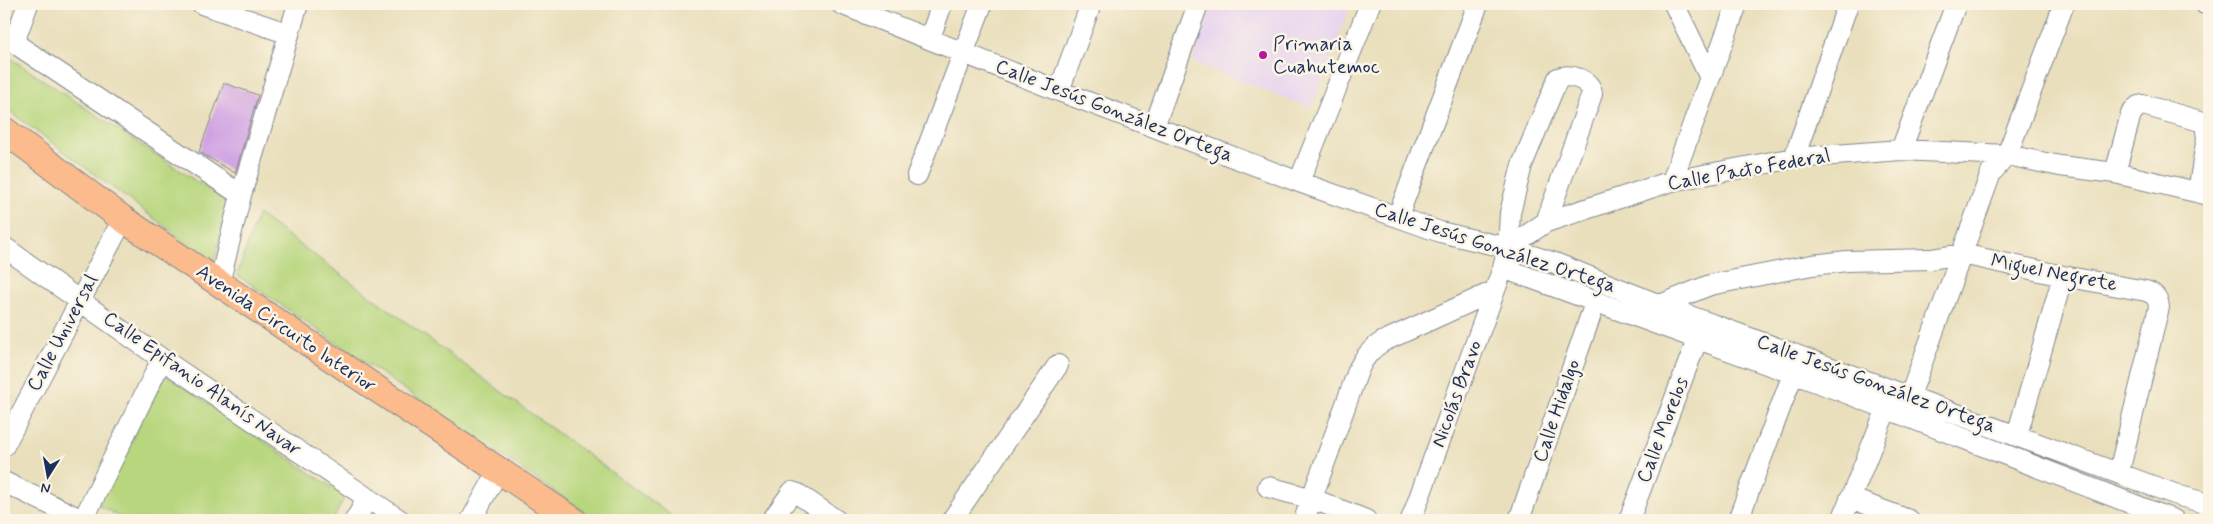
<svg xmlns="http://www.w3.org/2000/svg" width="2213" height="524" font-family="Mynerve,sans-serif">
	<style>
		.built { fill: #e6d2f0 }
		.green { fill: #b7d67d; stroke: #69826e }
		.building { fill: #d0a2e3 }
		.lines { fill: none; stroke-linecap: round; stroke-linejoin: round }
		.minor-casing { stroke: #82878d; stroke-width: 22 }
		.major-casing { stroke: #82878d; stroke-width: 28 }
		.minor { stroke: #fff; stroke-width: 20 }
		.major { stroke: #fbbb8c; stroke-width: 26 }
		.poi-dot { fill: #b5179e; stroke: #fcf5e5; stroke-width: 2 }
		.labels { text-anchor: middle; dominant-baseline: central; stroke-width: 5; stroke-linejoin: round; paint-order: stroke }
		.poi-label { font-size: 20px; fill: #1b2f5e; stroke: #fcf5e5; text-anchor: start }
		.street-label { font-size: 20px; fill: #1b2f5e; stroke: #fcf5e5 }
	</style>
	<rect width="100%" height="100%" fill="#fcf5e5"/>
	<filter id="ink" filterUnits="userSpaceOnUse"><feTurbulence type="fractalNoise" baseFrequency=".02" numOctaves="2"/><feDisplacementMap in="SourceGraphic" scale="10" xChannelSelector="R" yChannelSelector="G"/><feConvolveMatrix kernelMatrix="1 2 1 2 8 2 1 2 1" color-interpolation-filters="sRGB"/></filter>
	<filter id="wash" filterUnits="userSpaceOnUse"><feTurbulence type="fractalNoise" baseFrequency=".0096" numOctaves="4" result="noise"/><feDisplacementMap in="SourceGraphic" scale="20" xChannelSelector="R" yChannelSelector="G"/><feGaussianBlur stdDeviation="1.12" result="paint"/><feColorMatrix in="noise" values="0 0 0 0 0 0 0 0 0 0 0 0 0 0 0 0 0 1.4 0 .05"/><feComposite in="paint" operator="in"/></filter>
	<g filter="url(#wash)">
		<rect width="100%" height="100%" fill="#e9dfbc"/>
		<path class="built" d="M1213,4H1351L1311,108L1192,62Z"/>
		<path class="green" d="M4,54L229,203L214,263L4,107Z
			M258,214L677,520H596L237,275Z
			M166,375L345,496L333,520H125L97,504Z"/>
		<g id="blocks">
			<path class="building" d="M224,83L258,95L235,173L199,152Z"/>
		</g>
	</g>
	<g filter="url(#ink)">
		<use href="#blocks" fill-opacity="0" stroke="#82878d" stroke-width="1"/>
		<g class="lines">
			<defs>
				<path id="minor" d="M202,4L289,34
					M841,4L1059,91L1299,182L1440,232L1508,248L1555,263L1660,305L2180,496L2209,504
					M1674,4L1710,78
					M2205,4L2209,5
					M4,36L241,195
					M930,38L942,4
					M14,42L28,4
					M1059,91L1091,4
					M1154,127L1198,4
					M1901,150L1956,4
					M1794,158L1848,4
					M2115,173L2131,114L2138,106L2143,105L2200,121L2205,125L2207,137L2198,192
					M917,175L982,4
					M1672,181L1737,4
					M1299,182L1370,4
					M1398,216L1478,4
					M4,247L162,359L400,520
					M1508,248L1546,222L1672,181L1794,158L1901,150L2007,155L2060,166L2115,173L2209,195
					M1503,268L1841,391L2174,520
					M219,284L241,195L298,4
					M1660,305L1710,285L1812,265L1847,261L1931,259L1962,254L2063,276L2146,291C2155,294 2158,298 2159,307L2119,472
					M1910,396L1991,173L2007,155L2064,4
					M2017,435L2063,276
					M4,446L123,219
					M4,482L82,520
					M1268,487L1313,499L1366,520
					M1850,498L1909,520
					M83,520L162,359
					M355,520L368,498
					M471,520L499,470
					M772,520L792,492L798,494L836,520
					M952,520L1058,365
					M1304,520L1359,368C1365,356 1371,349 1382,342L1494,291
					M1411,520L1503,268L1508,248L1510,213L1522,165L1558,78C1570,73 1592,80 1592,94L1546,222
					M1519,520L1595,303
					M1629,520L1697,340
					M1738,520L1793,374
					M1842,520L1886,410"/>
				<path id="major" d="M4,130L123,219L573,520"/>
			</defs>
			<use href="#minor" class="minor-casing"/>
			<use href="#major" class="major-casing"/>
			<use href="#minor" class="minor"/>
			<use href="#major" class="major"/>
		</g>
	</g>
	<circle class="poi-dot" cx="1263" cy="55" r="5"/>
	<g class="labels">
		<g class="poi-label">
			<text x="1273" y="44">Primaria<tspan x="1273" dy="23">Cuahutemoc</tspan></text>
		</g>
		<g class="street-label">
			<text transform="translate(1114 111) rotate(21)">Calle Jesús González Ortega</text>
			<text transform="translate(1749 170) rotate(-10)">Calle Pacto Federal</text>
			<text transform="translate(1495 248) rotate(18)">Calle Jesús González Ortega</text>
			<text transform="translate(2054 273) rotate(11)">Miguel Negrete</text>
			<text transform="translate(286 329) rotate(34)">Avenida Circuito Interior</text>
			<text transform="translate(63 333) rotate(-62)">Calle Universal</text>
			<text transform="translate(202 384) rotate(35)">Calle Epifanio Alanís Navar</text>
			<text transform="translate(1876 384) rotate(20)">Calle Jesús González Ortega</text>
			<text transform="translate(1457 394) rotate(-70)">Nicolás Bravo</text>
			<text transform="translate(1557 411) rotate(-71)">Calle Hidalgo</text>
			<text transform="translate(1663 430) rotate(-69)">Calle Morelos</text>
		</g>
	</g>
	<rect width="2213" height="524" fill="none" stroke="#fcf5e5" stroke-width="20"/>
	<g transform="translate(48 476) rotate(191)" stroke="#fcf5e5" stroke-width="4" paint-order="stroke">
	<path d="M0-4L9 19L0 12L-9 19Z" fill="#1b2f5e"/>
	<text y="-8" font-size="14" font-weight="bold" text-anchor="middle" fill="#1b2f5e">N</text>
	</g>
</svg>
